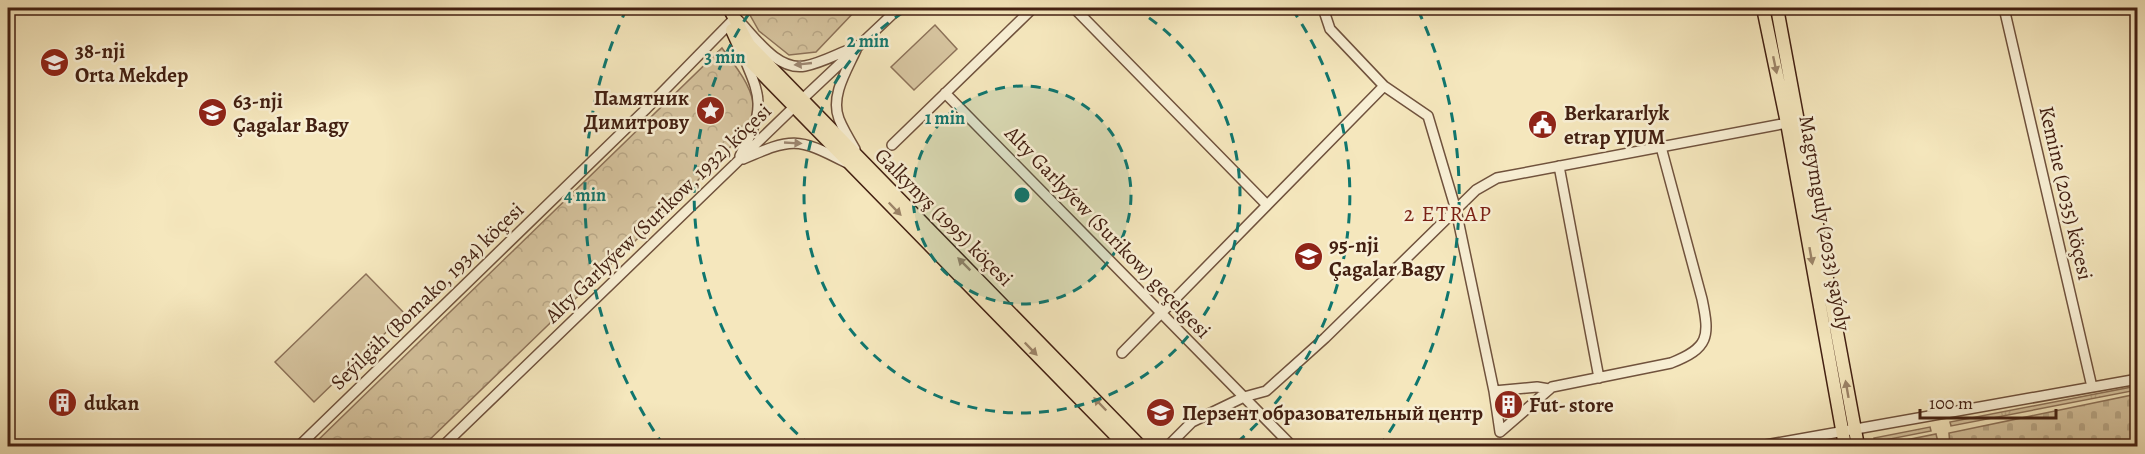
<svg xmlns="http://www.w3.org/2000/svg" width="2145" height="454" font-family="Alegreya,serif">
	<style>
		.grass { fill: url(#grass-tufts); stroke: #8d7259; stroke-width: 1.5 }
		.cemetery { fill: url(#cemetery-stones); stroke: #8d7259; stroke-width: 1.5 }
		.park { fill: url(#park-crowns); stroke: #8d7259; stroke-width: 1.5 }
		.garden { fill: #d7c5a0; stroke: #8d7259; stroke-width: 1.5 }
		.lines { fill: none; stroke-linecap: round; stroke-linejoin: round }
		.minor-casing { stroke: #70523d; stroke-width: 12 }
		.major-casing { stroke: #432012; stroke-width: 15 }
		.minor { stroke: #f8efd4; stroke-width: 9 }
		.major { stroke: #f5e7bd; stroke-width: 12 }
		.oneway { fill: #9e8873 }
		.oneway2 { fill: #9c8468 }
		.ring { fill: none; stroke: #0f766e; stroke-width: 3; stroke-dasharray: 10 8 }
		.labels { text-anchor: middle; dominant-baseline: central; stroke-width: 5; stroke-linejoin: round; paint-order: stroke }
		.poi-label { font-size: 21px; font-weight: bold; fill: #432012; stroke: #f8efd4; text-anchor: start }
		.street-label { font-size: 21px; fill: #432012; stroke: #f8efd4 }
		.neighbourhood-label { font-size: 22px; letter-spacing: 1.5px; fill: #7a1f14; stroke: #f8efd4 }
		.centre { fill: #0f766e; stroke: #f8efd4; stroke-width: 3 }
		.ring-label { font-size: 18px; text-anchor: middle; font-weight: bold; fill: #0f766e; stroke: #f8efd4; stroke-width: 5; stroke-linejoin: round; paint-order: stroke }
	</style>
	<defs>
		<pattern id="grass-tufts" width="24" height="20" patternUnits="userSpaceOnUse" patternTransform="scale(1.5)"><rect width="24" height="20" fill="#d7c5a0"/><path d="M3 7l-1-3M5 7V3M7 7l1-3M15 17l-1-3M17 17v-4M19 17l1-3" fill="none" stroke="#baa989"/></pattern>
		<pattern id="cemetery-stones" width="16" height="16" patternUnits="userSpaceOnUse" patternTransform="scale(1.5)"><rect width="16" height="16" fill="#d7c5a0"/><path d="M2 7V4a2 2 0 0 1 4 0v3zM10 15v-3a2 2 0 0 1 4 0v3z" fill="#baa989"/></pattern>
		<pattern id="park-crowns" width="20" height="18" patternUnits="userSpaceOnUse" patternTransform="scale(1.5)"><rect width="20" height="18" fill="#d7c5a0"/><path d="M2 6a3 3 0 1 1 6 0M12 15a3 3 0 1 1 6 0" fill="none" stroke="#baa989"/></pattern>
	</defs>
	<rect width="100%" height="100%" fill="#f5e7bd"/>
	<filter id="stains"><feTurbulence type="fractalNoise" baseFrequency=".00333" numOctaves="4"/><feColorMatrix values="0 0 0 0 .2 0 0 0 0 .09 0 0 0 0 .02 0 0 0 .5 -.17"/></filter>
	<radialGradient id="worn" r=".72"><stop offset=".6" stop-color="#630" stop-opacity="0"/><stop offset="1" stop-color="#630" stop-opacity=".3"/></radialGradient>
	<path class="grass" d="M2137,386V390L1951,426L1950,422Z
		M1930,427L1931,431L1875,442L1874,438Z
		M1936,434L1939,446H1876Z"/>
	<path class="cemetery" d="M2137,394V446H1950L1949,433Z"/>
	<path class="park" d="M746,8H858L816,52L789,55L759,31Z
		M722,48C736,67 756,90 754,115L725,154L423,446H312Z"/>
	<path class="garden" d="M935,25L957,49L914,90L891,67Z
		M366,274L405,314L314,402L275,362Z"/>
	<g class="lines">
		<defs>
			<path id="minor" d="M312,8H349
				M1074,8L1267,205
				M1323,8L1330,29L1384,86L1428,116L1456,210L1494,391L1500,432
				M2004,8L2092,387
				M738,20C755,37 777,71 805,66C821,63 837,54 853,48
				M945,93L1292,446
				M892,145L1033,8
				M855,149C849,139 843,129 839,119C830,96 847,70 856,50
				M740,156C747,141 758,123 758,106C759,89 749,71 743,55
				M743,159C792,138 797,137 845,162
				M1559,166L1599,378
				M1122,353L1384,86
				M1494,391L1537,387L1549,389
				M1500,432L1552,387L1671,363C1709,348 1710,337 1702,299L1661,147
				M299,446L645,110L734,19
				M443,446L794,107L899,8
				M1168,446L1192,422L1244,397L1266,391L1325,338L1476,190L1497,178L1787,123
				M1760,446L2138,379"/>
			<path id="major" d="M729,8L749,45L1140,446
				M1763,8L1787,123L1845,446
				M1777,8L1858,446
				M732,30L743,54L1126,446"/>
		</defs>
		<use href="#minor" class="minor-casing"/>
		<use href="#major" class="major-casing"/>
		<use href="#minor" class="minor"/>
		<use href="#major" class="major"/>
	</g>
	<defs><path id="oneway-solid" d="M-6-.8H1V-3.2L6.5 0L1 3.2V.8H-6Z" transform="scale(1.5)"/></defs>
	<g class="oneway">
		<use href="#oneway-solid" transform="translate(803 64) rotate(174)"/>
		<use href="#oneway-solid" transform="translate(793 143) rotate(3)"/>
	</g>
	<g class="oneway2">
		<use href="#oneway-solid" transform="translate(1775 65) rotate(78)"/>
		<use href="#oneway-solid" transform="translate(895 209) rotate(46)"/>
		<use href="#oneway-solid" transform="translate(1811 256) rotate(80)"/>
		<use href="#oneway-solid" transform="translate(964 264) rotate(-135)"/>
		<use href="#oneway-solid" transform="translate(1031 349) rotate(46)"/>
		<use href="#oneway-solid" transform="translate(1847 389) rotate(-100)"/>
		<use href="#oneway-solid" transform="translate(1100 404) rotate(-134)"/>
	</g>
	<circle cx="1022" cy="195" r="109" fill="#0f766e" fill-opacity=".12"/>
	<g class="ring">
		<circle cx="1022" cy="195" r="109"/>
		<path d="M1134 8A218 218 0 1 1 910 8"/>
		<path d="M811 446A328 328 0 0 1 752 9M1292 9A328 328 0 0 1 1233 446"/>
		<path d="M664 446A437 437 0 0 1 626 10M1418 10A437 437 0 0 1 1380 446"/>
	</g>
	<defs>
		<symbol id="school-disc" viewBox="-11 -11 22 22"><circle r="9.5" fill="#8f2418" stroke="#f8efd4"/><path d="M0-5L7-2L0 1L-7-2ZM-4 1L0 2.5L4 1V4Q0 6-4 4Z" fill="#fff"/></symbol>
		<symbol id="sight-disc" viewBox="-11 -11 22 22"><circle r="9.5" fill="#8f2418" stroke="#f8efd4"/><path d="M0-6L1.8-2.2L6-1.7L2.9 1.2L3.7 5.4L0 3.3L-3.7 5.4L-2.9 1.2L-6-1.7L-1.8-2.2Z" fill="#fff"/></symbol>
		<symbol id="civic-disc" viewBox="-11 -11 22 22"><circle r="9.5" fill="#8f2418" stroke="#f8efd4"/><path d="M-.6-6.5H3V-4.5H.6V-3L4-1V1h2V6H-6V1h2V-1L-.6-3ZM-1.2 2.5V6h2.4V2.5Z" fill="#fff"/></symbol>
		<symbol id="building-disc" viewBox="-11 -11 22 22"><circle r="9.5" fill="#8f2418" stroke="#f8efd4"/><path d="M-4-6H4V6H1V3H-1V6H-4ZM-2.5-4.3h1.7v1.8h-1.7ZM.8-4.3h1.7v1.8H.8ZM-2.5-1h1.7V.8h-1.7ZM.8-1h1.7V.8H.8Z" fill="#fff"/></symbol>
	</defs>
	<g fill-rule="evenodd">
		<use href="#school-disc" x="38" y="46" width="33" height="33"/>
		<use href="#sight-disc" x="694" y="94" width="33" height="33"/>
		<use href="#school-disc" x="196" y="96" width="33" height="33"/>
		<use href="#civic-disc" x="1526" y="108" width="33" height="33"/>
		<use href="#school-disc" x="1292" y="240" width="33" height="33"/>
		<use href="#building-disc" x="46" y="386" width="33" height="33"/>
		<use href="#building-disc" x="1492" y="388" width="33" height="33"/>
		<use href="#school-disc" x="1144" y="396" width="33" height="33"/>
	</g>
	<g class="labels">
		<g class="poi-label">
			<text x="75" y="51">38-nji<tspan x="75" dy="24">Orta Mekdep</tspan></text>
			<text x="689" y="98" text-anchor="end">Памятник<tspan x="689" dy="24">Димитрову</tspan></text>
			<text x="233" y="101">63-nji<tspan x="233" dy="24">Çagalar Bagy</tspan></text>
			<text x="1564" y="113">Berkararlyk<tspan x="1564" dy="24">etrap YJUM</tspan></text>
			<text x="1329" y="245">95-nji<tspan x="1329" dy="24">Çagalar Bagy</tspan></text>
			<text x="84" y="403">dukan</text>
			<text x="1529" y="405">Fut- store</text>
			<text x="1182" y="413">Перзент образовательный центр</text>
		</g>
		<g class="street-label">
			<text transform="translate(2066 193) rotate(77)">Kemine (2035) köçesi</text>
			<text transform="translate(658 213) rotate(-44)">Alty Garlyýew (Surikow, 1932) köçesi</text>
			<text transform="translate(944 217) rotate(45)">Galkynyş (1995) köçesi</text>
			<text transform="translate(1825 223) rotate(80)">Magtymguly (2033) şaýoly</text>
			<text transform="translate(1108 232) rotate(46)">Alty Garlyýew (Surikow) geçelgesi</text>
			<text transform="translate(427 296) rotate(-44)">Seýilgäh (Bomako, 1934) köçesi</text>
		</g>
		<g class="neighbourhood-label">
			<text x="1448" y="214">2 ETRAP</text>
		</g>
	</g>
	<circle cx="1022" cy="195" r="9" class="centre"/>
	<g class="ring-label">
		<text x="868" y="47">2 min</text>
		<text x="725" y="63">3 min</text>
		<text x="945" y="124">1 min</text>
		<text x="585" y="201">4 min</text>
	</g>
	<rect width="2145" height="454" fill="none" stroke="#f5e7bd" stroke-width="30"/>
	<rect x="9" y="9" width="2127" height="436" fill="none" stroke="#432012" stroke-width="3"/>
	<rect x="15" y="15" width="2115" height="424" fill="none" stroke="#432012" stroke-width="1.5"/>
	<path d="M1920 409v9h136v-9" fill="none" stroke="#432012" stroke-width="3"/>
	<text x="1929" y="409" font-size="18" fill="#432012" stroke="#f8efd4" stroke-width="4.5" paint-order="stroke">100 m</text>
	<rect width="100%" height="100%" filter="url(#stains)"/>
	<rect width="100%" height="100%" fill="url(#worn)"/>
</svg>
